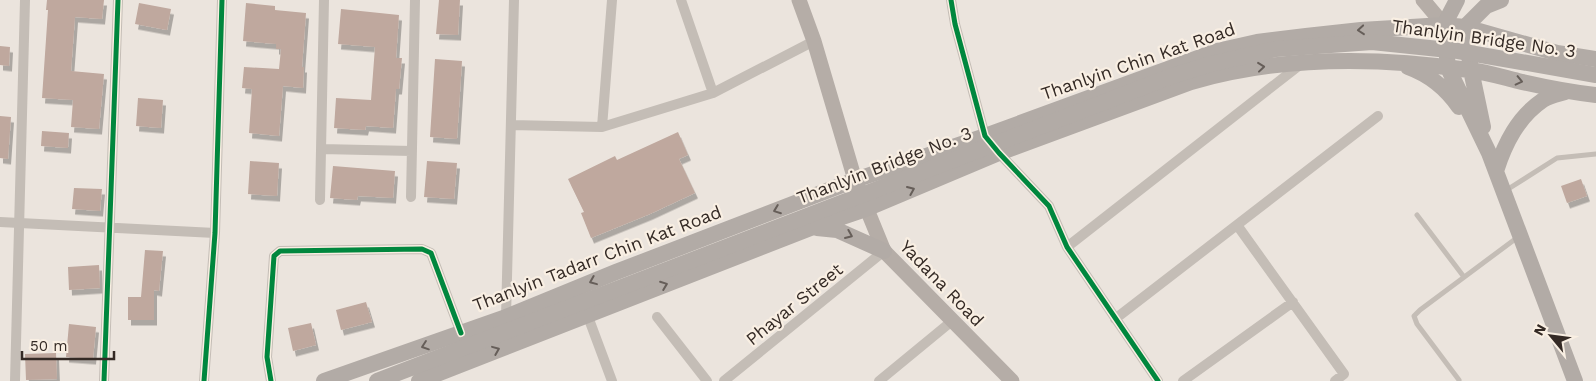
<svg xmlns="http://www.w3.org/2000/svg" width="1596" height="381" font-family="'Work Sans',sans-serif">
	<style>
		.building { fill: #bfa89e; filter: url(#shadow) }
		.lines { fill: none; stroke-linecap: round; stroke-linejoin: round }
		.service { stroke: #c4bdb6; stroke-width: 5 }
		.minor { stroke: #c4bdb6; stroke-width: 10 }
		.secondary { stroke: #b5ada7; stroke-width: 15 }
		.primary { stroke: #b2aba6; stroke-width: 16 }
		.primary-bridge { stroke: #b2aba6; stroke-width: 16 }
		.cycleway-casing { stroke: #f9efe3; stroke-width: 8 }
		.cycleway { stroke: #00873e; stroke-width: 5 }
		.oneway { stroke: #665e59 }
		.labels { text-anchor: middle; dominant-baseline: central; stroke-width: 4.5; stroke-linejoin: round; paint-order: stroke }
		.street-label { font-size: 18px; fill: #342a25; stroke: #f9efe3 }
	</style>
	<defs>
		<filter id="shadow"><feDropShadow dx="3" dy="5.5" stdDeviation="0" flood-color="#0004"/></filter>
	</defs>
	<rect width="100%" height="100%" fill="#ebe4dd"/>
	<path class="building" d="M47,0H104L102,19L75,17L71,71L104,74L99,129L71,127L73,100L42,98L48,10H46Z
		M439,0H460L458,35L436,34Z
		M139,3L171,9L167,30L135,24Z
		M246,3L275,6V10L306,13L302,67H304L303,88L283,86L279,136L249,133L252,89L242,88L244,67L279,69L281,49H276V44L243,41Z
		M341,9L399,15L396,58H402L399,89H396L393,128L366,126L365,130L334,128L336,98L371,100L375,47L338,44Z
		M0,46L10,47L9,66L0,65Z
		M435,59L462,61L457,139L430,137Z
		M138,98L163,100L161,128L136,126Z
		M0,116L11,117L8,159L0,158Z
		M42,131L69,133L68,148L41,146Z
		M678,132L688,155L679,159L695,193L650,214L591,238L581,213L584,212L568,179L615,156L617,160Z
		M250,161L279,163L277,196L248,194Z
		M427,161L457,163L454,199L424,197Z
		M333,166L395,171L393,198L358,196L357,200L330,198Z
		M1581,179L1587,196L1567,203L1561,186Z
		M74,188L102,189L100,211L72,209Z
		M145,250L163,251L159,291L154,290V320H128V297H141Z
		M99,265L100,288L69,290L68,267Z
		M366,302L372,322L341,330L336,310Z
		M311,323L316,345L293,351L288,328Z
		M69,324L96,327L93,359L66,357Z
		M56,353L57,379L26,380L25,354Z"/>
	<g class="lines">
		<path class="service" d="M1505,191L1557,158L1596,154
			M1417,215L1464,277
			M1459,380L1417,324L1414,316L1420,310L1518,237"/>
		<path class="minor" d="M681,0L713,93
			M951,0L955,24L985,136L987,139
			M511,125L602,127L713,93L814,41
			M602,127L612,0
			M321,149L412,151
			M996,150L1049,206L1067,247L1158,381
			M411,197L415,0
			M320,200L324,0
			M0,222L215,233
			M1237,225L1344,374L1335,381
			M1067,247L1301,64
			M587,314L612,381
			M506,317L514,0
			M657,317L707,381
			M1115,319L1378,116
			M15,381L25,0
			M104,381L118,0
			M204,381L215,233L222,0
			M271,381L267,357L274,256L280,251L422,249L431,253L461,333
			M724,381L884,251
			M879,381L952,321
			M1183,381L1293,302"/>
		<path class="secondary" d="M799,0L814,41L855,180L884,251L1012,381
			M1423,0L1444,25"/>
		<path class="primary" d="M1457,0L1444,25L1448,68L1489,153L1575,381
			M1465,27L1471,70L1483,127
			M1465,27L1486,6L1501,0
			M1408,67C1430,75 1446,88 1459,107
			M1496,171C1505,143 1518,117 1543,100C1548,96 1558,94 1565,92
			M817,228L837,230L884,251
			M324,381L506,317L616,272L855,180L985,136L1217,51L1257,42L1306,36L1361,30L1444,25L1465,27L1557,53L1596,59
			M419,381L813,227L866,209L999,153L1191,82C1280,56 1379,57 1469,70C1486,72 1502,77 1518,81C1544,87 1569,92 1596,95"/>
		<path class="primary-bridge" d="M377,381L1172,76L1211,64L1276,49L1372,42L1458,51L1596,75"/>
		<defs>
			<path id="cycleway" d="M951,0L955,24L985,136L999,153L1049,206L1067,247L1158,381
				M104,381L118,0
				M204,381L215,233L222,0
				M271,381L267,357L274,256L280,251L422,249L431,253L461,333"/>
		</defs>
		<use href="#cycleway" class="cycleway-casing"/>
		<use href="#cycleway" class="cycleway"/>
	</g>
	<defs><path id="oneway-chevron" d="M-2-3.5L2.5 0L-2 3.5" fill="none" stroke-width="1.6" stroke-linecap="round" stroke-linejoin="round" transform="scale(1.25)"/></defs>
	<g class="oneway">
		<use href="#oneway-chevron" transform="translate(1361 30) rotate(175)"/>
		<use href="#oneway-chevron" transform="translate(1261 67) rotate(-6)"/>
		<use href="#oneway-chevron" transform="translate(1519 81) rotate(13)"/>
		<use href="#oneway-chevron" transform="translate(911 190) rotate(-23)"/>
		<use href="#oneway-chevron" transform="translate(777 210) rotate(159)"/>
		<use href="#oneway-chevron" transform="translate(849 235) rotate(23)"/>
		<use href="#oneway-chevron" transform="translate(593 281) rotate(158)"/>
		<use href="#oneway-chevron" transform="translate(664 285) rotate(-21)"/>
		<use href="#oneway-chevron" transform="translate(425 346) rotate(161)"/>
		<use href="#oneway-chevron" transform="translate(496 350) rotate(-22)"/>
	</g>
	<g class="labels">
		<g class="street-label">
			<text transform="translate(1484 38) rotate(8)">Thanlyin Bridge No. 3</text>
			<text transform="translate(1138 61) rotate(-19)">Thanlyin Chin Kat Road</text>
			<text transform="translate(884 165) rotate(-21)">Thanlyin Bridge No. 3</text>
			<text transform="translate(597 258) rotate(-21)">Thanlyin Tadarr Chin Kat Road</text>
			<text transform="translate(942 283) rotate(46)">Yadana Road</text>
			<text transform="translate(794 304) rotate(-39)">Phayar Street</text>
		</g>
	</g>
	<g transform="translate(1551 336) rotate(299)" stroke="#f9efe3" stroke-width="4" paint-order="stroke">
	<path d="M0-4L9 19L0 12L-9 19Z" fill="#342a25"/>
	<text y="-8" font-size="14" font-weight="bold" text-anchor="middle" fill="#342a25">N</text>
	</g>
	<path d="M22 351v8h92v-8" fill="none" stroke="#342a25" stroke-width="2.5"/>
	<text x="30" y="351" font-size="15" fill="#342a25" stroke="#f9efe3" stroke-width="4" paint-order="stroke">50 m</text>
</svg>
